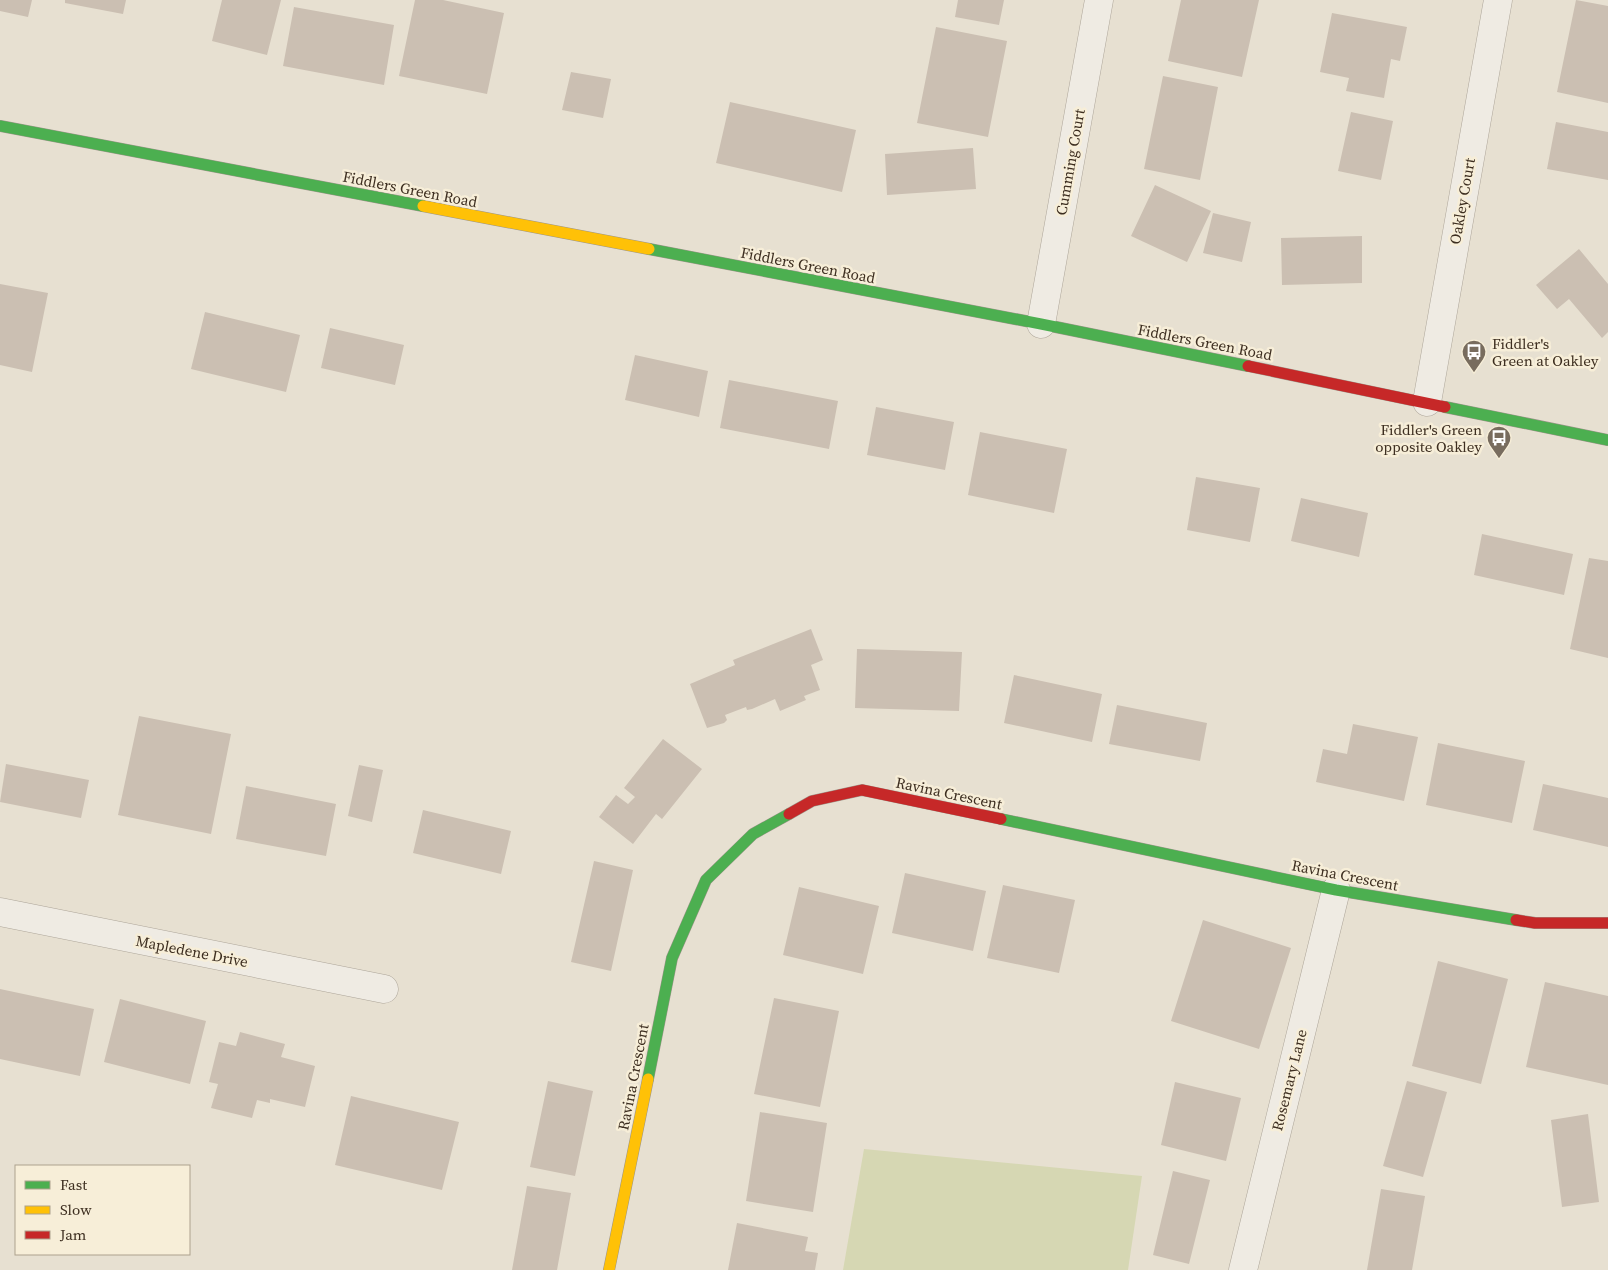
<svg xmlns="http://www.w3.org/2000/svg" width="1608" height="1270" font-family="'Source Serif 4',serif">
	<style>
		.green { fill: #d6d7b3 }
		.building { fill: #cbbfb2 }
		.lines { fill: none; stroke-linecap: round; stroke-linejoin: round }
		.street-casing { stroke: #ada599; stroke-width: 29 }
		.fast-casing { stroke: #9c958a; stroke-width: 12 }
		.slow-casing { stroke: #9c958a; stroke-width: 12 }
		.jam-casing { stroke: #9c958a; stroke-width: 12 }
		.street { stroke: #efebe3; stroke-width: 28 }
		.fast { stroke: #4caf50; stroke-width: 11 }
		.slow { stroke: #ffc107; stroke-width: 11 }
		.jam { stroke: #c62828; stroke-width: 11 }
		.labels { text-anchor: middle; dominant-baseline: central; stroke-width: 5; stroke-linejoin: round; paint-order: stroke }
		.street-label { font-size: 15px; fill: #3d2e20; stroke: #f7eed8 }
		.poi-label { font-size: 15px; fill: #3d2e20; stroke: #f7eed8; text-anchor: start }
	</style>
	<rect width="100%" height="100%" fill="#e7e0d1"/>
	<path class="green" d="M864,1149L1142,1176L1128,1270H843Z"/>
	<path class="building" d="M0,0H32L28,17L0,11Z
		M65,0H126L123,14L65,3Z
		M222,0H281L267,55L212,41Z
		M415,0H443L504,13L487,94L399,76Z
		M958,0H1004L999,25L955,17Z
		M1181,0H1259L1242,77L1168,61Z
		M1576,0L1608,6V103L1557,92Z
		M294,7L394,25L384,85L283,66Z
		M1332,13L1407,27L1400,61L1391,59L1384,98L1346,91L1349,78L1320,72Z
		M936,27L1007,41L988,137L917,123Z
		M571,72L611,79L603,118L562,110Z
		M1163,76L1218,87L1200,180L1144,169Z
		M730,102L856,130L842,192L716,163Z
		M1351,112L1393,121L1381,180L1338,171Z
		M1556,122L1608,132V180L1547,169Z
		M973,148L976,189L887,195L885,154Z
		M1155,185L1211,211L1187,262L1131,236Z
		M1213,213L1251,222L1242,262L1203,253Z
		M1362,236V283L1282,285L1281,238Z
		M1579,249L1608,284V332L1602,338L1569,299L1557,309L1536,285Z
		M0,284L48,293L32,372L0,365Z
		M205,312L300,335L286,392L191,369Z
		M330,328L404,345L395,385L321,368Z
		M635,355L708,371L699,417L625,400Z
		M729,380L838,401L829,449L720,428Z
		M876,407L954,422L945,470L867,455Z
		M980,432L1067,449L1054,513L968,495Z
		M1196,477L1260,488L1250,542L1187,530Z
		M1301,498L1368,513L1359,557L1291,541Z
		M1482,534L1573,554L1564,595L1474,575Z
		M1589,558L1608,561V658L1570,649Z
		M811,629L823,660L811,665L820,690L804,696L806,700L780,711L775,699L752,709L747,710L746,707L725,715L727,720L724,723L707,728L690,684L735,665L733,660Z
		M857,649L962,652L959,711L855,708Z
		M1014,675L1102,694L1092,742L1004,723Z
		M1117,705L1207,723L1200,761L1109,744Z
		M139,716L231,734L211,834L118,815Z
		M1353,724L1418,737L1404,801L1316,782L1323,749L1347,754Z
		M663,739L702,769L662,819L656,814L633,844L599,817L616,795L628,804L635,797L624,788Z
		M1438,743L1525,761L1512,823L1426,805Z
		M6,764L89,780L81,818L0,802Z
		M359,765L383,770L372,822L348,816Z
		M1543,784L1608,798V847L1533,830Z
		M246,786L336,804L326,856L236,839Z
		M423,810L511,831L501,874L413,853Z
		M594,861L633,870L611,971L571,962Z
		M905,873L986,891L973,951L892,933Z
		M1003,885L1075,900L1059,973L987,958Z
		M799,887L879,906L863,974L783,955Z
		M1203,920L1291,948L1259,1049L1171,1021Z
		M1438,961L1508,979L1481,1084L1412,1066Z
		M1545,982L1608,996V1085L1526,1067Z
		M0,989L94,1009L80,1076L0,1059Z
		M774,998L839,1011L820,1107L754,1094Z
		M120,999L206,1021L190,1084L104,1062Z
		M240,1032L285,1044L281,1057L315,1066L305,1107L270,1099V1103L257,1100L252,1118L211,1108L218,1084L209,1082L219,1042L236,1046Z
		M548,1081L593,1091L575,1176L530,1167Z
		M1407,1081L1447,1092L1423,1177L1383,1166Z
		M1175,1082L1241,1098L1226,1161L1161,1145Z
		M351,1096L459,1122L442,1190L335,1165Z
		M760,1112L827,1123L813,1212L746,1201Z
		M1588,1114L1599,1202L1562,1207L1551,1120Z
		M1173,1171L1210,1180L1189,1264L1153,1255Z
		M527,1186L571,1193L557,1270H512Z
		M1381,1189L1425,1196L1412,1270H1367Z
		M737,1223L808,1237L805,1251L818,1253L815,1270H728Z"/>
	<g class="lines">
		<defs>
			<path id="street" d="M1041,324L1099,0
				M1427,402L1498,0
				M0,912L384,989
				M1243,1270L1336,890"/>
			<path id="fast" d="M0,126L423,206
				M649,249L1041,324L1248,366
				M1445,407L1608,440
				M1001,819L1336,890L1516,920
				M648,1079L672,958L706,880L753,834L789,814"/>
			<path id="slow" d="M423,206L649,249
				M609,1270L648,1079"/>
			<path id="jam" d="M1248,366L1445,407
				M789,814L812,801L862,790L1001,819
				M1516,920L1535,923H1608"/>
		</defs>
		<use href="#street" class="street-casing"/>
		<use href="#fast" class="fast-casing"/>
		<use href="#slow" class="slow-casing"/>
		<use href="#jam" class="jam-casing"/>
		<use href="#street" class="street"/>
		<use href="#fast" class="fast"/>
		<use href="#slow" class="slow"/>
		<use href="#jam" class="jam"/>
	</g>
	<defs>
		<symbol id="bus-pin" viewBox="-11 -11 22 30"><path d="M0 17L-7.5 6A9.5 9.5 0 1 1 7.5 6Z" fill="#786c5e" stroke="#f7eed8"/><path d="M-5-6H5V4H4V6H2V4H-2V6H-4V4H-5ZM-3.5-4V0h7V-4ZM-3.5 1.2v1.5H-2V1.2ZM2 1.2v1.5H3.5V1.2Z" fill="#fff"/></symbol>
	</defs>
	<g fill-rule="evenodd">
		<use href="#bus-pin" x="1460" y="338" width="28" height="38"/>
		<use href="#bus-pin" x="1485" y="424" width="28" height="38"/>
	</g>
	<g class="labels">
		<g class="street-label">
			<text transform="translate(1070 162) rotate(-80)">Cumming Court</text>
			<text transform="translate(410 189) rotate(11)">Fiddlers Green Road</text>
			<text transform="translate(1462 201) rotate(-80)">Oakley Court</text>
			<text transform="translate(808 265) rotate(11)">Fiddlers Green Road</text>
			<text transform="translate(1205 342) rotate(11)">Fiddlers Green Road</text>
			<text transform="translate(949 793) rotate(12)">Ravina Crescent</text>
			<text transform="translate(1345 875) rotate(11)">Ravina Crescent</text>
			<text transform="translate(192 951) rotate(11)">Mapledene Drive</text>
			<text transform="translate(633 1077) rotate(-79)">Ravina Crescent</text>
			<text transform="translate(1289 1080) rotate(-76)">Rosemary Lane</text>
		</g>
		<g class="poi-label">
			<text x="1492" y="343">Fiddler's<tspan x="1492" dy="17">Green at Oakley</tspan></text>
			<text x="1482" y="429" text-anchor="end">Fiddler's Green<tspan x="1482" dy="17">opposite Oakley</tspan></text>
		</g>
	</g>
	<rect x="15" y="1165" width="175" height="90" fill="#f7eed8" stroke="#ada18e"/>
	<rect x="25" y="1181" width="25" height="8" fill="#4caf50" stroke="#ada18e"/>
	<text x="60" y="1190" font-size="15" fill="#3d2e20">Fast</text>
	<rect x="25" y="1206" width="25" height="8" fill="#ffc107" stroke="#ada18e"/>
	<text x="60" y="1215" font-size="15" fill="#3d2e20">Slow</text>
	<rect x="25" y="1231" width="25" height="8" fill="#c62828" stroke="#ada18e"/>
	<text x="60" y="1240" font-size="15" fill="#3d2e20">Jam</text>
</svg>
